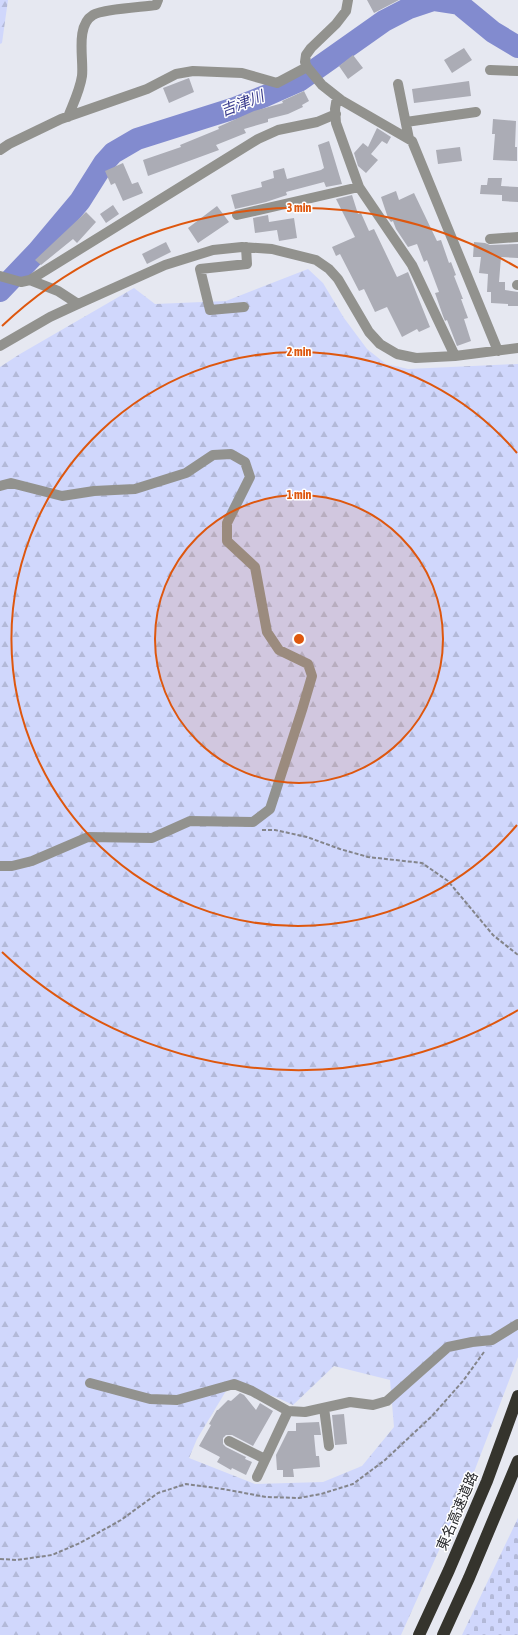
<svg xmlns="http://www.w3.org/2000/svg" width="518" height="1635" font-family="'Asap Condensed','Noto Sans JP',sans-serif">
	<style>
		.forest { fill: url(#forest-firs); fill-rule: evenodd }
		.cemetery { fill: url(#cemetery-stones) }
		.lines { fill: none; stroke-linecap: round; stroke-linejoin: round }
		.river { stroke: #828bcf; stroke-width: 22 }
		.building { fill: #abacb5 }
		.path { stroke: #84858b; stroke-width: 2; stroke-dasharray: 4 2; stroke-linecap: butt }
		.minor { stroke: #92928e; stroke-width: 10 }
		.highway { stroke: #35342d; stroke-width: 12 }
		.ring { fill: none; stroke: #de570e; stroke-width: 2 }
		.labels { text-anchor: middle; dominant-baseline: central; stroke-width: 3; stroke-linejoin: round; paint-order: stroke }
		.street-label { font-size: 14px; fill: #28292c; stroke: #fff }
		.water-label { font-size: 15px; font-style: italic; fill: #3a3c8e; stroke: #fff }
		.centre { fill: #de570e; stroke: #fff; stroke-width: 2 }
		.ring-label { font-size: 12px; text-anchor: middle; font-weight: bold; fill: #de570e; stroke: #fff; stroke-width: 3; stroke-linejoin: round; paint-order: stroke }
	</style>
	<defs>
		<pattern id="forest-firs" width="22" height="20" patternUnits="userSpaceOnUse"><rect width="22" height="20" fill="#d0d7fc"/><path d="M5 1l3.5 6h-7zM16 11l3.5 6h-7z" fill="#b3b9d8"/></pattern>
		<pattern id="cemetery-stones" width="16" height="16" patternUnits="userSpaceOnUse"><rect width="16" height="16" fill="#d0d7fc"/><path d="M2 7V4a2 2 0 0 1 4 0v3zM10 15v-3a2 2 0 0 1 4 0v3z" fill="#b3b9d8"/></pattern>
	</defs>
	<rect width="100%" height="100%" fill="#e6e8f1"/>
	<path class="forest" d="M0,0H8L2,43L0,44Z
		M308,269L323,283L344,318L367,349L386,364L408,369L518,364V1357L474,1472L401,1635H0V367L20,354L134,288L155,304L226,301ZM334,1366L390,1380L394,1427L362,1466L323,1482L255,1484L189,1458L197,1439L232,1381L278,1398L293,1405Z"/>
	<path class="cemetery" d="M518,1518V1635H462Z"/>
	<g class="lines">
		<path class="river" d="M0,291L38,251L80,201L104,163L113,153L137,139L235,108L265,96L299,81L384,21L409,8L433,0L459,4L493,32L518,47"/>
	</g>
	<path class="building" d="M367,0H399L374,13Z
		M464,48L472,60L452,73L444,60Z
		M353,55L363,68L348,79L339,66Z
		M189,78L194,92L169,103L163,88Z
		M469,81L471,96L414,103L412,89Z
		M304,91L309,101L302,105L303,107L288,114L268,119V122L244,129L246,133L216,145L219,150L148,176L143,160L181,147L180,145L219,129L218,127L254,111L283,103L282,101Z
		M493,119L516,121L515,147H517V161L493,160L495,134H492Z
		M377,128L391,137L387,144L382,141L371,154L378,160L366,173L358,166L354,153L363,143L368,147Z
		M329,141L342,184L326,187L324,182L286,192L287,195L266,202L235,209L231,195L262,187L261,182L274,178L273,171L284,168L287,179L321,170L324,168L318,145Z
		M460,147L462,161L438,164L436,150Z
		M123,163L132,184L138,182L143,193L123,201L115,183L111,185L105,171Z
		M488,178H502L501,186L518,187V202L502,201V195L480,194L481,185H487Z
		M396,191L399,200L414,193L437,241L441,240L449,263L451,262L456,275L454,276L463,299H461L468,318L464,319L471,341L457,346L447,320L445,321L443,316L435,293L439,292L427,260L424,262L417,244L408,247L396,229L393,221L391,222L388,218L381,197Z
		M352,195L358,214L361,213L369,231L374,229L397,277L408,272L430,327L419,332L417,329L402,337L387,307L375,312L364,289L359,291L340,254L336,256L332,247L355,237L336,199Z
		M113,205L119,214L106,223L100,214Z
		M217,206L229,222L198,243L188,228Z
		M86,212L96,222L77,243L73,239L41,265L35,260Z
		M268,215L269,222L294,218L297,238L279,241L277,230L255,233L253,218Z
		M166,242L171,252L147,264L142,254Z
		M474,242L485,243L490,245L518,244V258L501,257L499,282H505V290L518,292V306H508V304L491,303V292H487L488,274L479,273L481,257H473Z
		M240,1393L244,1395L256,1410L260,1403L273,1411L253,1446L232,1435H226L223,1438V1444L226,1447L246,1457L245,1459L252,1462L246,1475L232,1468L231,1470L217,1462L220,1457L199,1446L211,1425L209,1424L217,1410H218L228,1400L231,1401Z
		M344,1414L347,1444L335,1445L332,1415Z
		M319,1422L321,1435H314L316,1456H319L320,1467L293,1469L294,1477H283V1470H277L276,1455L288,1431H296V1423Z"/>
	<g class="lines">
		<path class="path" d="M262,830H275L307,837L340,849L368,857L422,863L448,881L493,935L518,955
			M0,1559L17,1560L52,1555L80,1543L121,1520L158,1493L186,1484L223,1489L266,1497L299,1498L321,1494L353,1484L385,1460L432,1416L463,1381L484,1352"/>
		<path class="minor" d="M348,0L346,11L336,24L311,48L306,55L305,62L307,67L322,85L341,100L412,141L498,351
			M490,70L518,71
			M398,84L409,139
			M337,97L335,109L336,123L359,187L412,265L455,356
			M68,117C73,104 80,90 82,76C84,59 75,26 93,15C102,9 143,7 156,5L158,0
			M406,122L476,112
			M0,150L9,144L61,119L147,89L176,74L193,71L242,73L277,83L307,67
			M237,215L359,187
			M490,239L518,237
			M0,276L21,282L30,280L58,291L78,304
			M30,280L258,139L278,130L317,122L336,114
			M517,285H518
			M244,307L210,310L200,269L247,264L246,247
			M0,346L50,317L78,304L165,265L213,250L242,247L272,249L316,260L329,269L338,279L369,332L380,344L397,354L416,358L455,356L518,348
			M0,486L11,483L62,496L94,491L135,489L186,473L213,455L231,454L245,462L250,477L227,523V541L255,567L267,632L279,650L308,664L312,676L302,710L270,809L253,822L190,821L152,838L88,837L32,861L12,866H0
			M90,1383L150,1399L177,1400L234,1384L252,1391L288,1411L305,1412L350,1402L373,1405L387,1401L448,1347L472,1342L492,1340L518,1324
			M324,1408L329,1446
			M229,1441L265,1459
			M257,1477L288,1411"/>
		<path class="highway" d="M419,1635L449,1570L487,1481L518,1396
			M443,1635L469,1578L518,1461"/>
	</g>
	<circle cx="299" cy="639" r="144" fill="#de570e" fill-opacity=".12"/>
	<g class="ring">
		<circle cx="299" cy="639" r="144"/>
		<path d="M517 825A287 287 0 1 1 517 453"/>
		<path d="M518 1010A431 431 0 0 1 2 952M2 326A431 431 0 0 1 518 268"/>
	</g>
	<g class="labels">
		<g class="street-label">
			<text transform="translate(457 1511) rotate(-67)">東名高速道路</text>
		</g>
		<g class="water-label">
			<text transform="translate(242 103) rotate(-21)">吉津川</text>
		</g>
	</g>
	<circle cx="299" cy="639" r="6" class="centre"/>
	<g class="ring-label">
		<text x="299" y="212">3 min</text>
		<text x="299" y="356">2 min</text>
		<text x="299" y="499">1 min</text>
	</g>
</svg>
